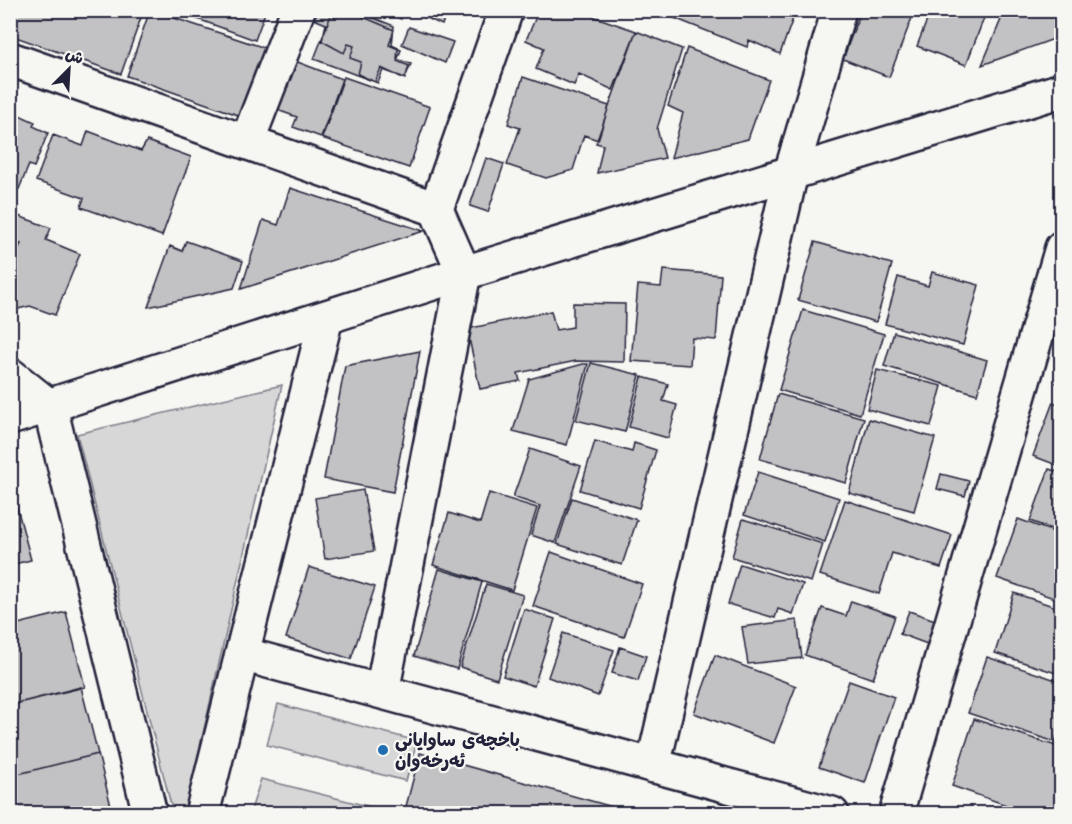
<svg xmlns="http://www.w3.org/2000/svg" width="1072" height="824" font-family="'Shantell Sans','Playpen Sans Arabic',sans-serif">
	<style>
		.green { fill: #d7d7d7; stroke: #7c7c89; stroke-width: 1.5 }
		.building { fill: #c2c2c4; stroke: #22223b; stroke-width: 1.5 }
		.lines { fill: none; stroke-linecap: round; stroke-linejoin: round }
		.street-casing { stroke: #22223b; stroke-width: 38 }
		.secondary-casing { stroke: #22223b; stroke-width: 38 }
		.street { stroke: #f6f6f2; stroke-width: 33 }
		.secondary { stroke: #f6f6f2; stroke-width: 33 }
		.poi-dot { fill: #1f6fb2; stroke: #f6f6f2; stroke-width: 2 }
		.labels { text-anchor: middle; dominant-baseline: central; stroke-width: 4.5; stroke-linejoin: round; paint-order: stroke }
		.poi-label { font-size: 18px; font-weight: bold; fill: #22223b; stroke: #f6f6f2; text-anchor: start }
	</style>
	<rect width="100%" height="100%" fill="#f6f6f2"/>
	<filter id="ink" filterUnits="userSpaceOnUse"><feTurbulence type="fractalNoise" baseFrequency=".0167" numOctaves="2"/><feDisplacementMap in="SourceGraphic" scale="12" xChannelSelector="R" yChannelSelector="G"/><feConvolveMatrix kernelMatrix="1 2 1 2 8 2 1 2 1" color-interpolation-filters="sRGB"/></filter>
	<g filter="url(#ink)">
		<path class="green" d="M282,385L185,813H173L77,434Z
			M278,704L417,741L406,781L267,745Z
			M261,779L395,813H250Z"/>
		<path class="building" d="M15,10H92L99,13L100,10L143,12L121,74L10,35V24Z
			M150,10L265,48L241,116L127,76Z
			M173,10H266L255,40Z
			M318,10H347L394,30L389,45L401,50L397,61L409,66L405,79L381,68L375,82L358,74L361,62L350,58L354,46L348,44L344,53L322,41L326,24L314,19Z
			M333,10H354L394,26L392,45L398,48L397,59L411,64L405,78L383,70L378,83L314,59Z
			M380,10H403L401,19Z
			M410,10H447L442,25Z
			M539,10H575L636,31L613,90L579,74L574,85L536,69L544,48L526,40Z
			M654,10H796L780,54L749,40L747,47Z
			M861,10H915L889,77L843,59Z
			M931,10H987L966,65L917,46Z
			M1005,10L1062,12V36L982,65Z
			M409,27L453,42L445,63L402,44Z
			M636,31L682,49L657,129L665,158L597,173L603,145L596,143Z
			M687,48L769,80L748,139L671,158L683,113L668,106Z
			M295,61L342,79L321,137L293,127L297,117L277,110Z
			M344,77L430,107L409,168L322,138Z
			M523,77L609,106L598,140L584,135L573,170L546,178L507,165L520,128L508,124Z
			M17,114L35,122L33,126L48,133L34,167L29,165L19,189L10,185L17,165L10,162V120L14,122Z
			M88,131L141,151L147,141L191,157L162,236L81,207L84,198L36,181L53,135L83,146Z
			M486,158L504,164L488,212L470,206Z
			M290,188L424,231L241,289L263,220L278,225Z
			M13,214L51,228L46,240L80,254L55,315L30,306L10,311V220Z
			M10,240L21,244L15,255L10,253Z
			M186,241L243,261L234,288L148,307L170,246L182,251Z
			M815,242L892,264L876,322L798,300Z
			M663,270L721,275L716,340L692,338L690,365L631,361L638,285L661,287Z
			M932,272L979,285L963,345L885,324L898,277L928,286Z
			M573,303L625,304L624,362L576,361L518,373L520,381L480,389L467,329L551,311L556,330L573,327Z
			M803,310L884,334L860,414L779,390Z
			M894,332L987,360L977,394L884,366Z
			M420,351L393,492L324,479L345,366Z
			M591,363L640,375L625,432L576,420Z
			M583,364H588L567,445L513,431L529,379Z
			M1062,369V385L1056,383Z
			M877,370L942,386L931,426L867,409Z
			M642,377L668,384L663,401L677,405L668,438L629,427Z
			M778,394L864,418L846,483L760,459Z
			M1053,402L1062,406V467L1033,456Z
			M869,419L935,438L914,511L849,493Z
			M595,441L632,452L634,443L656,450L639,508L580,490Z
			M530,449L581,466L555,543L531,535L540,506L513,497Z
			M1049,469L1062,473V533L1030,521Z
			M758,472L839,498L825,542L744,515Z
			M941,474L969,481L965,496L937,489Z
			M10,481L31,560L10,565Z
			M363,490L374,551L325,559L315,498Z
			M489,493L537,508L512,590L433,565L449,513L480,523Z
			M572,498L637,520L622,565L557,544Z
			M845,500L952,535L941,568L892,553L879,594L820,575Z
			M743,519L823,544L811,582L732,557Z
			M1018,519L1062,535V601L997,578Z
			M551,552L642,584L624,637L533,606Z
			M740,564L803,584L793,614L778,609L775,618L728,604Z
			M309,567L375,587L351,659L286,638Z
			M439,569L482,582L457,669L414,656Z
			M486,584L523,595L497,679L460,667Z
			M1014,593L1062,609V675L995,653Z
			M10,594L16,616L10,618Z
			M851,601L895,616L873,679L805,655L822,608L846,616Z
			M524,609L555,619L534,686L503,676Z
			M909,611L938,621L930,645L900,634Z
			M66,612L85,687L10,705V626Z
			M797,620L802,658L748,664L742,627Z
			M563,633L614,650L598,696L548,677Z
			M620,647L646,656L638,681L612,673Z
			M715,655L796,686L774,743L694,713Z
			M987,657L1062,682V723L1055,742L968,713Z
			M849,681L894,697L865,783L819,767Z
			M81,687L98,754L10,776V705Z
			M974,719L1062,748V814H1032L952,786Z
			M420,753L638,814H404Z
			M98,754L113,814H10V776Z"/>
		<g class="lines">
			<defs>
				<path id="street" d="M10,59L436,209
					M247,142L298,10
					M10,375L50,407L150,814
					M242,654L832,814
					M382,692L464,273L436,209L506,10
					M653,766L791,173L839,10
					M202,814L326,318
					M896,814L1062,248"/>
				<path id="secondary" d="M10,418L464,273L1062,90"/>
			</defs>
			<use href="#street" class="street-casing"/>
			<use href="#secondary" class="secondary-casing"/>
			<use href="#street" class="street"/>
			<use href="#secondary" class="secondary"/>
		</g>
	</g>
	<circle class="poi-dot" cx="383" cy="750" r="6"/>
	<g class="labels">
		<g class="poi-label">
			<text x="395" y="740">باخچەی ساوایانی<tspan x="395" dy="21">ئەرخەوان</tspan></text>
		</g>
	</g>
	<rect width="1072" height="824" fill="none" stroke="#f6f6f2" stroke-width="36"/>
	<rect x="18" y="18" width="1036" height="788" fill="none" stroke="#22223b" stroke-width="2" filter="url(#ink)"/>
	<g transform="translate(69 69) rotate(24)" stroke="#f6f6f2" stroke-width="4.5" paint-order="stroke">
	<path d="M0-4.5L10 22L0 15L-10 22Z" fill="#22223b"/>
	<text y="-9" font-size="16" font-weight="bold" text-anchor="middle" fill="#22223b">ش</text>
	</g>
</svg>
